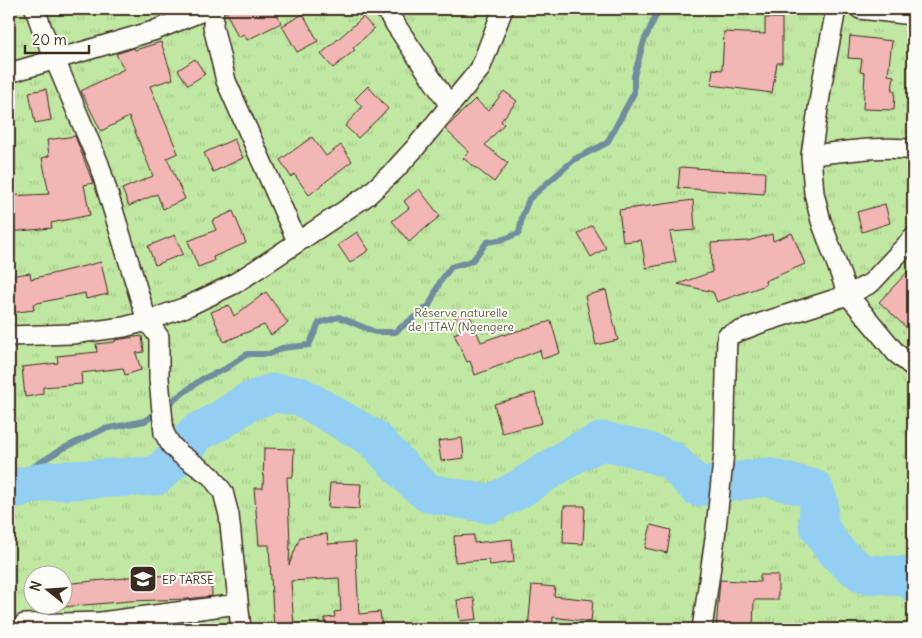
<svg xmlns="http://www.w3.org/2000/svg" width="922" height="638" font-family="Delius,sans-serif">
	<style>
		.grass { fill: url(#grass-tufts); stroke: #7e8960; fill-rule: evenodd }
		.lines { fill: none; stroke-linecap: round; stroke-linejoin: round }
		.stream { stroke: #708c9e; stroke-width: 6 }
		.river { stroke: #93cef3; stroke-width: 39 }
		.building { fill: #f2b6b4; stroke: #3b2a1e }
		.minor-casing { stroke: #3b2a1e; stroke-width: 22 }
		.minor { stroke: #fdfcf7; stroke-width: 19 }
		.labels { text-anchor: middle; dominant-baseline: central; stroke-width: 4; stroke-linejoin: round; paint-order: stroke }
		.park-label { font-size: 12px; fill: #5c5a3f; stroke: #fdfcf7 }
		.poi-label { font-size: 12px; fill: #3b2a1e; stroke: #fdfcf7; text-anchor: start }
	</style>
	<defs>
		<pattern id="grass-tufts" width="24" height="20" patternUnits="userSpaceOnUse" patternTransform="scale(1.25)"><rect width="24" height="20" fill="#c1e8a3"/><path d="M3 7l-1-3M5 7V3M7 7l1-3M15 17l-1-3M17 17v-4M19 17l1-3" fill="none" stroke="#a7c78c"/></pattern>
	</defs>
	<rect width="100%" height="100%" fill="#fdfcf7"/>
	<filter id="ink" filterUnits="userSpaceOnUse"><feTurbulence type="fractalNoise" baseFrequency=".02" numOctaves="2"/><feDisplacementMap in="SourceGraphic" scale="10" xChannelSelector="R" yChannelSelector="G"/><feConvolveMatrix kernelMatrix="1 2 1 2 8 2 1 2 1" color-interpolation-filters="sRGB"/></filter>
	<g filter="url(#ink)">
		<path class="grass" d="M9,9H913V629H9ZM32,576H62V606H32Z"/>
		<g class="lines">
			<path class="stream" d="M9,477L21,474L62,449L104,429L145,421L202,379L225,369L247,354H269L282,348L309,345L319,323L339,317L375,332H395L429,306L440,282L451,267L472,261L487,242L504,239L519,233L522,217L529,199L575,159L607,143L634,93V76L644,41L659,9"/>
			<path class="river" d="M9,490L47,481L156,476L180,454L196,433L218,422L246,403L272,393L300,396L374,439L414,481L428,493L489,504L516,491L576,453L603,441L636,448L671,460L698,487L766,477L814,489L819,503L818,525L832,547L846,561L864,574L906,576L913,582"/>
		</g>
		<path class="building" d="M225,9H275L281,23L247,40L244,34L238,37Z
			M303,14L318,41L297,52L282,26Z
			M363,17L374,29L353,48L355,50L333,68L321,54Z
			M765,18H782V63H777L772,93L711,85L713,69L722,70L724,32L765,34Z
			M850,36L892,41L888,75L894,76L892,91H895L894,110L863,109L865,73L860,72L862,59L848,58Z
			M161,42L173,79L150,86L178,153L167,158L185,199L163,209L157,194L129,206L122,189L153,176L129,117L101,131L81,91L124,69L116,54L134,48L135,50Z
			M195,59L205,74L188,85L178,70Z
			M368,86L388,109L358,138L345,126L362,107L355,99Z
			M46,89L51,120L35,123L29,92Z
			M504,91L517,101L501,121L504,124L485,145L508,163L494,182L463,158L469,152L445,129L475,99L487,110H489Z
			M75,136L93,183L84,185L90,215L51,223L52,228L9,232V196L49,194L42,158L49,156L47,140Z
			M312,137L326,156L341,145L352,161L309,195L294,174L291,177L280,160Z
			M234,139L243,158L213,172L204,153Z
			M680,167L709,169V170L765,172L764,194L678,188Z
			M419,189L440,216L409,242L392,221L409,208L404,201Z
			M693,200L695,230L670,232L676,262L646,268L641,240L623,242L619,210Z
			M885,204L890,223L862,232L857,212Z
			M233,211L246,243L213,257L214,261L198,267L188,241L216,230L212,221Z
			M592,225L606,248L591,257L578,234Z
			M357,232L369,250L350,263L338,245Z
			M792,233L805,264L765,281L766,285L717,302L713,292L678,284L712,272L711,243L748,241L772,234L773,241Z
			M175,235L183,254L155,265L148,246Z
			M101,262L108,294L86,299L85,293L33,304L34,310L9,313V276L30,273L31,279Z
			M913,266V334L879,302Z
			M606,290L618,340L596,345L585,296Z
			M266,292L288,323L271,335L264,325L224,342L211,312L229,305L234,316Z
			M468,311L481,342L504,334V335L551,321L560,353L542,359L540,350L475,375L470,361L467,362L454,334L461,331L455,316Z
			M142,336L144,352L136,353L141,370L125,375L123,368L81,373L82,384L43,387V394L25,397L22,367L58,363L57,356L97,352L96,344L115,342V340Z
			M535,393L542,423L502,433L494,404Z
			M462,438L464,458L441,461L438,441Z
			M264,448L294,449L293,477H287L290,542L289,565L300,537L327,534L328,544L355,542L359,614L380,612L382,629H326L325,618L335,617L334,612L341,611L339,578L291,581L294,629H274L269,545H259L254,488H263Z
			M330,483L361,484L359,509L328,507Z
			M564,506H585L583,544L563,543Z
			M651,525L671,530L667,553L645,548Z
			M474,535V543L512,539L514,562L490,565L489,560L455,562L454,536Z
			M211,574L212,596L187,599L130,601L62,607V584L126,578V577Z
			M760,575H778V600H754L753,629H716L720,580L760,582Z
			M532,585L555,587L554,596L593,600L591,622L553,617L552,629H528Z
			M474,598L477,619L460,621L457,600Z"/>
		<g class="lines">
			<defs>
				<path id="minor" d="M35,9L42,29L99,164L147,321L159,337V379L164,433L171,445L180,454L211,476L223,492L229,515L241,629
					M214,9L213,26L226,81L297,241
					M385,9L450,106
					M836,9L822,83L811,155L814,193L821,221L848,295L896,353L913,367
					M860,9L913,15
					M9,73L153,31L208,9
					M811,155C841,152 885,145 913,150
					M9,336L72,334L124,327L147,321L186,307L234,284L277,256L368,195L394,171L415,148L480,69L503,9
					M24,629V624L101,622L238,604
					M702,629L715,538L724,452L727,336L761,323L848,295L871,283L913,238"/>
			</defs>
			<use href="#minor" class="minor-casing"/>
			<use href="#minor" class="minor"/>
		</g>
	</g>
	<defs>
		<symbol id="school-square" viewBox="-11 -11 22 22"><rect x="-9" y="-9" width="18" height="18" rx="4" fill="#3b2a1e" stroke="#fdfcf7"/><path d="M0-5L7-2L0 1L-7-2ZM-4 1L0 2.5L4 1V4Q0 6-4 4Z" fill="#fff"/></symbol>
	</defs>
	<g fill-rule="evenodd">
		<use href="#school-square" x="127" y="563" width="32" height="32"/>
	</g>
	<g class="labels">
		<g class="park-label">
			<text x="461" y="312">Réserve naturelle<tspan x="461" dy="14">de l'ITAV (Ngengere</tspan></text>
		</g>
		<g class="poi-label">
			<text x="162" y="579">EP TARSE</text>
		</g>
	</g>
	<rect width="922" height="638" fill="none" stroke="#fdfcf7" stroke-width="30"/>
	<rect x="15" y="15" width="892" height="608" fill="none" stroke="#3b2a1e" stroke-width="2" filter="url(#ink)"/>
	<g transform="translate(48 590) rotate(287)"><circle r="24" fill="#fdfcf7" stroke="#afa8a0"/>
	<path d="M0-4L9 19L0 12L-9 19Z" fill="#3b2a1e"/>
	<text y="-8" font-size="14" font-weight="bold" text-anchor="middle" fill="#3b2a1e">N</text>
	</g>
	<path d="M25 45v8h64v-8" fill="none" stroke="#3b2a1e" stroke-width="2.5"/>
	<text x="32" y="45" font-size="15" fill="#3b2a1e" stroke="#fdfcf7" stroke-width="4" paint-order="stroke">20 m</text>
</svg>
